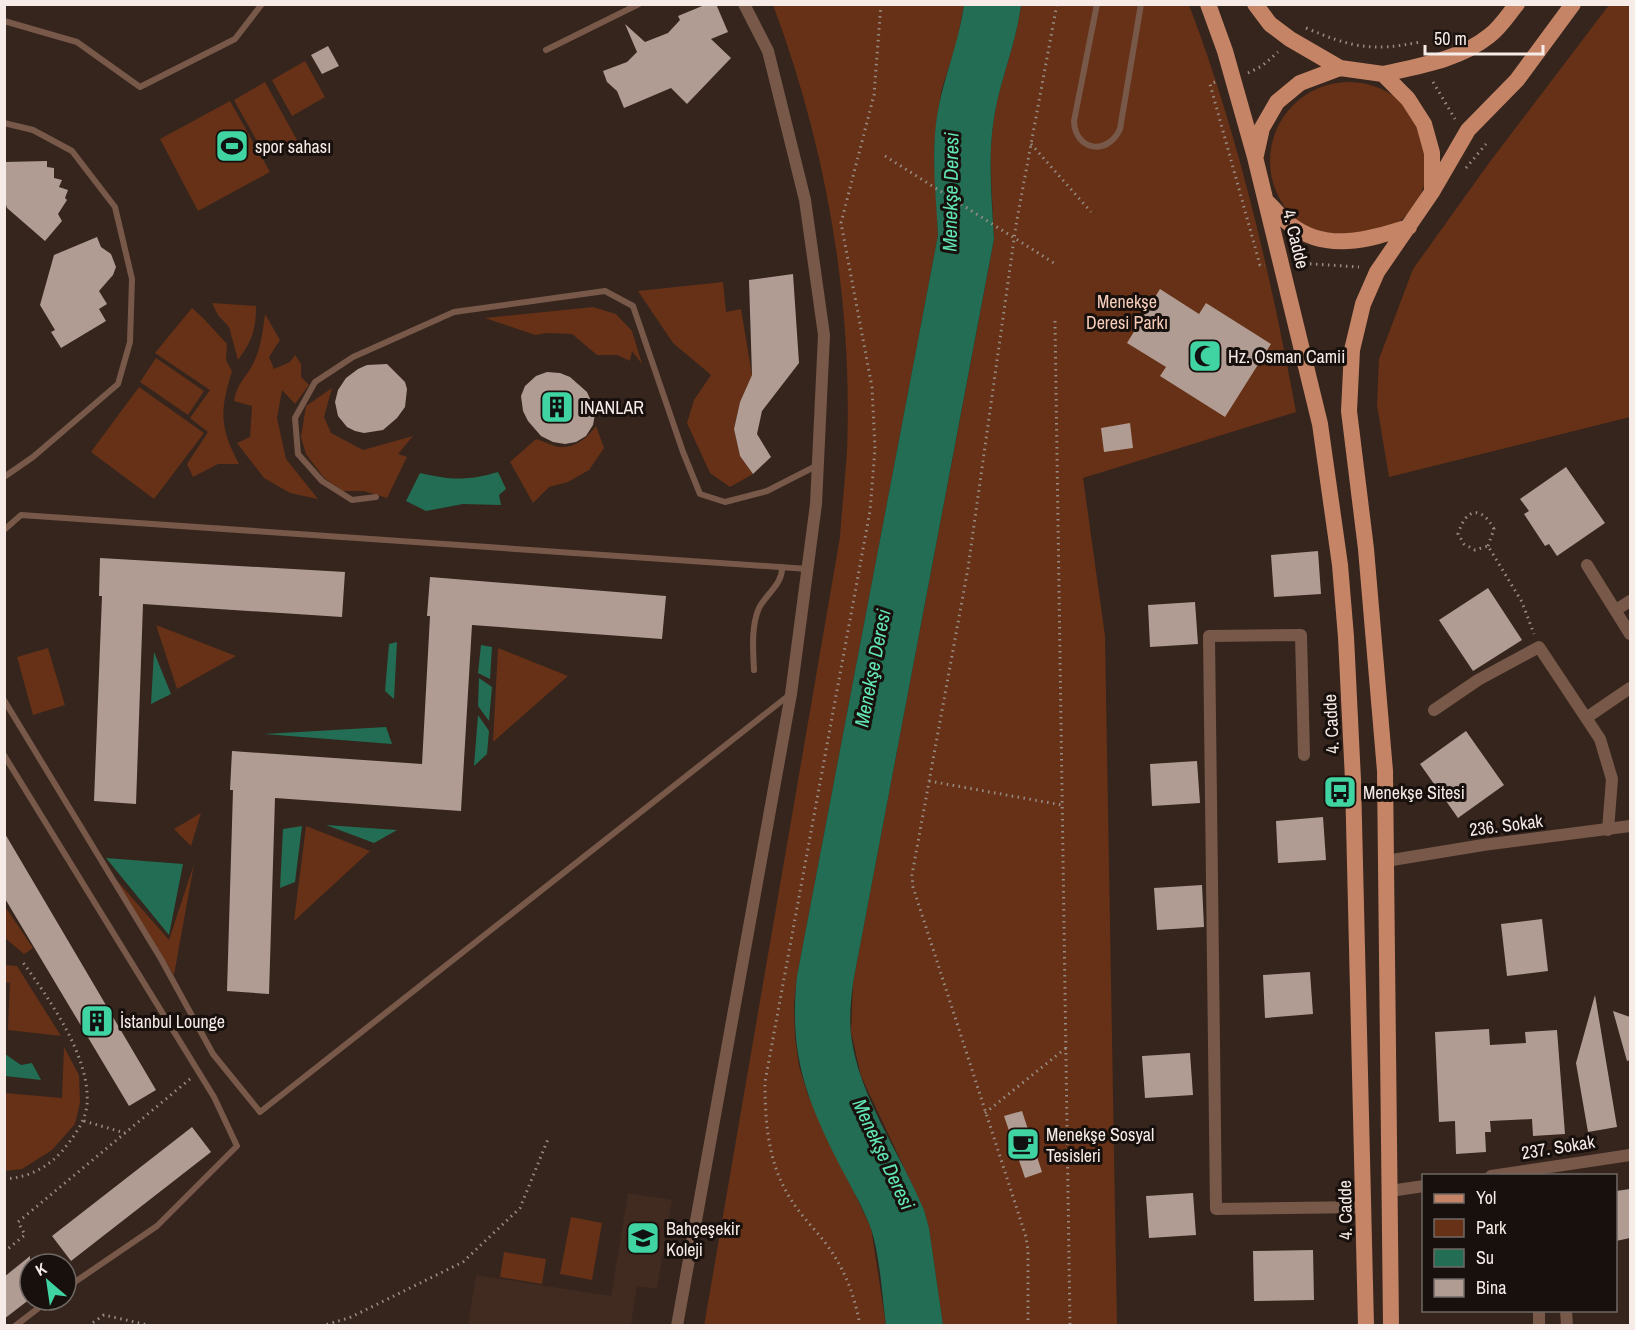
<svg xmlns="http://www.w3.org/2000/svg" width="1635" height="1330" font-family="'Archivo Narrow',sans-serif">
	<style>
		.built { fill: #412a20 }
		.green { fill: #663116 }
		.water { fill: #226d53 }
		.building { fill: #b09c92 }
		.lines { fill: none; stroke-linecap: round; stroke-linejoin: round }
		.path { stroke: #998c85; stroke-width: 3; stroke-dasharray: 1.5 4.5; stroke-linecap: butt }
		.service { stroke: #775849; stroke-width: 6 }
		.minor { stroke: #775849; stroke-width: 12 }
		.primary { stroke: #c58466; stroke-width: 16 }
		.path-bridge { stroke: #998c85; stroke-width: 3; stroke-dasharray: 1.5 4.5; stroke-linecap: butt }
		.labels { text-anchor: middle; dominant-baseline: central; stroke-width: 6; stroke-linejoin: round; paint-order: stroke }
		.poi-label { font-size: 18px; fill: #f6ebe6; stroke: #17100d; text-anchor: start }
		.street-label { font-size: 18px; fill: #f6ebe6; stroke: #17100d }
		.park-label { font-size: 18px; fill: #f7cdba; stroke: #17100d }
		.water-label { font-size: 20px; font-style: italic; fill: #62e6b5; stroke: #17100d }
	</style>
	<rect width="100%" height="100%" fill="#35251d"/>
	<path class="built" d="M628,1193L672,1200L657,1289L637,1286L631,1325H468L476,1275L611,1296Z"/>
	<path class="green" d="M773,5H964L957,42L942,88L937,117L934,149L938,235L797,976L794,1005L795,1037L799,1066L808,1095L871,1228L886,1325L704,1326L840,537C842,508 845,480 847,451C853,300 826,146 773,5Z
		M1021,5H1189C1238,133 1271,276 1296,412L1083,478L1105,636L1117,1325L943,1326L929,1228L924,1210L861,1076L851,1032L853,983L994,240C993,202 988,162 993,125C998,84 1016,46 1021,5Z
		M1609,5H1630V417L1389,477L1377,405L1379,359L1413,269L1489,163Z
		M305,61L325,97L292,116L272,80Z
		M1270 161a79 79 0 1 1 158 0a79 79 0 1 1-158 0Z
		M265,82L297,140L266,157L234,100Z
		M230,101L270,172L198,211L160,139Z
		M723,282L726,312L741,309L752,375L740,402L734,429L740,456L753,474L730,487L710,473L687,423L694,400L711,375L673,343L638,291Z
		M212,303L256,306C256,330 252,341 238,360L229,327L218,315Z
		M593,307L616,314L632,331L642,364L632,351L630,361L617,355H597L572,334L547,333L535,335L485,318Z
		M192,308L204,319L227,344L226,360L232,371C220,411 219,426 239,464H218L193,477L187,464L208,432L190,418L210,390L155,353Z
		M265,314L280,340L269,357L274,369L290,362L295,355L301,364V377L309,385L295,404L282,390L277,418L286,459L318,499L290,493L264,478L237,443L250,437L252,406L234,401C238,380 246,379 254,362C261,347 263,330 265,314Z
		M156,358L204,391L188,415L140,382Z
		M139,387L204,433L154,499L91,452Z
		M332,388L324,417L331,433L363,450L413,436L398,454L407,457L387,498L364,491H343L324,478L306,454L301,437L306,406Z
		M596,426L604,448L589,470L568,482L549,487L533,503L510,462L536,439C544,441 552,446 559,447C576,448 587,438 596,426Z
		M156,625L236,656L177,689Z
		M48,648L65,705L33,715L17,657Z
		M498,648L568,676L493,742Z
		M201,813L191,846L174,829Z
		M306,826L370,851L294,921Z
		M194,864L174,975L113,876L169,940Z
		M4,905L33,948L24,954L5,938Z
		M4,965L17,966L61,1036L8,1030L10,983L5,982Z
		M64,1047L79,1075L80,1103L75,1124L52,1150L22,1169L5,1171V1093L62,1098Z
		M571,1217L602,1223L592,1280L560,1274Z
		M504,1252L546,1259L542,1284L500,1277Z"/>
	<path class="water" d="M964,5H1021C1016,46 998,84 993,125C988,162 992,202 994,239L853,983C851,1000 849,1018 851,1035C859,1098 900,1152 924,1210L929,1228L943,1325H886C882,1295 880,1254 870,1226C861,1203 848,1182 837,1160C804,1094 789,1051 797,976L938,235C936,196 931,155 937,116C943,78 959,43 964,5Z
		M498,472L506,489L499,495L501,505L463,504L426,511L406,501L420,473C450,480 468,481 498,472Z
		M397,642L394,699L385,691L389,644Z
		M481,645L492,647L490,679L478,673Z
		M154,652L171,694L151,704Z
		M479,678L492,687L489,721L478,706Z
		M478,715L489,731L487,754L474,766Z
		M386,727L392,744L264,734Z
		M326,825L397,830L374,843Z
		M302,826L295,882L280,888L283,829Z
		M106,858L183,864L169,935Z
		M5,1054L21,1065L32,1063L41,1080L5,1076Z"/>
	<path class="building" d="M707,4H716L728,32L711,39L731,58L687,104L671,88L624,108L617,91L607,82L603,71L627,62L637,52L625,24L645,42L668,33L680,20L678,16Z
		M328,46L339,66L322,74L311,55Z
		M47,161V167L54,168V178L62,180L59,187L68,190L65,198L67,200L58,214L62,221L45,241L7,208L4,199V162Z
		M97,237L101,247L111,254L116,267L113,275L99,291L107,304L99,309L106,321L61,348L51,332L55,330L40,305L54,255Z
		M793,274L799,363L762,411L757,434L771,457L753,474L740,456L734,429L740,402L752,375L749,280Z
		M1160,289L1199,314L1206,303L1271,344L1225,417L1160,376L1166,367L1127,343Z
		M387,364L405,382L407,389L405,407L397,418L383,430L364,433L355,431L347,427L338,416L335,402L338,390L346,378L358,369L367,365Z
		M547,372L560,373L570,377L587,392L591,401L595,414L593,425L586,436L576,442L565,444L553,442L541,436L528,421L523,411L521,396L525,386L536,376Z
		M1130,423L1133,448L1104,452L1101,428Z
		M1566,467L1605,523L1557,556L1549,544L1545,546L1524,514L1529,511L1520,499Z
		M1318,551L1321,594L1274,597L1271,555Z
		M100,558L345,572L342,617L143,604L136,804L94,801L102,596H99Z
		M430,577L666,596L662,639L472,625L461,811L275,798L269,994L227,991L233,790H230L232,751L422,764L430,616H427Z
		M1488,588L1522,640L1473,671L1439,620Z
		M1195,602L1198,644L1150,647L1148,605Z
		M1466,731L1504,785L1458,818L1420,764Z
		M1197,761L1200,803L1152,806L1150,764Z
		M1323,817L1326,860L1278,863L1276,821Z
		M4,832L156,1090L129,1106L4,897Z
		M1202,885L1204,927L1157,930L1154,888Z
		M1542,919L1548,971L1507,976L1501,924Z
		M1310,972L1313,1014L1265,1018L1263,975Z
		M1595,995L1617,1127L1588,1132L1576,1063Z
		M1613,1011L1630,1017V1060L1627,1061Z
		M1489,1029L1490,1045L1526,1043L1525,1032L1557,1030L1565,1134L1533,1136L1532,1119L1490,1121L1491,1132H1485L1486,1152L1456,1154L1455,1121L1439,1122L1435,1032Z
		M1190,1053L1193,1095L1145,1098L1142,1056Z
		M1022,1111L1042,1172L1025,1178L1004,1116Z
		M192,1127L211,1152L71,1261L52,1236Z
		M1630,1189V1238L1616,1241V1191Z
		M1193,1193L1196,1235L1149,1238L1146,1196Z
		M1313,1250L1314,1300L1254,1301L1253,1251Z
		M30,1256V1299L4,1319V1277Z"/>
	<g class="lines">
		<path class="path" d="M1306,28C1351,47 1371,52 1420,42
			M1248,73L1262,66L1278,52
			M1215,82L1210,84L1260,265H1265
			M1433,82L1455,119
			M1031,144L1091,212
			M1466,168L1486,144
			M1298,263L1359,267
			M1055,321L1070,1326
			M1488,546L1494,529C1481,505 1466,508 1458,534L1464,544L1475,550L1488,546L1522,602L1534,634
			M929,781L1062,805
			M985,1113L1066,1048
			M84,1121L125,1133
			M4,1179C28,1178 49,1167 64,1149C74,1136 85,1122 87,1105C91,1057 49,999 22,961
			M4,1252L25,1235L18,1222L190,1079
			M88,1326L104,1315L152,1326
			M321,1326L349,1318L463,1262L520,1208L548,1139
			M860,1326C855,1296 845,1270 827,1245C815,1229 800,1215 790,1198C768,1163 765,1122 765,1082L870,511L875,449L872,387L841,223L874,95L881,4
			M1028,1326V1251L1026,1237L913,887L912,875L968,568L1016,225L1057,4"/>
		<path class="service" d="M1097,4L1074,121C1075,151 1108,156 1120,129L1141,4
			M4,21L77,42L140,87L235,39L262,4
			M546,50L639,4
			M4,123L33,130L72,151L115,207L132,279L130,342L118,384L33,457L4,477
			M376,497L352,500L322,481L298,454L295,418L315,382L353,357L454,312L605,291L633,306L683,452L700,494L725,502L767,491L818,465
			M4,530L21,515L808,569
			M754,670C753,650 751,626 759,608C766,594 783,584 782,567
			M4,700L161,959L213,1054L260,1112L788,696
			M4,755L214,1097L237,1146L157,1226L66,1288
			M15,1326L49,1300"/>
		<path class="minor" d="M1587,565L1630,634
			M1616,610L1630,601
			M1434,710L1478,680L1539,647L1600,739L1612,779L1608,830
			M1586,718L1630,688
			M1304,755L1301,635L1209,636L1216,1209L1364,1207
			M1386,861L1483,845L1630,826
			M1491,1176L1630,1155
			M1390,1191L1424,1186
			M1566,1310L1567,1326
			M677,1326L791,694L816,504L824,335L805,200L768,51L744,4
			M1539,1326V1310"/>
		<path class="primary" d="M1208,4L1225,51L1255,157L1320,424L1340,565L1346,637L1353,780L1366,1326
			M1255,4L1270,24L1290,39L1340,68
			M1383,74C1419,66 1459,60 1489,36C1500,28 1508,15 1517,4
			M1256,155L1262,128L1277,102L1300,83L1340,68L1383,74L1408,99L1424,124L1432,153V191
			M1267,202C1275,209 1282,219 1291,225C1327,253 1370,239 1409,227
			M1391,1326L1385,771L1366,549L1349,411L1352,350L1363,304L1377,272L1432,192L1468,130L1517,80L1573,4"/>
		<path class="path-bridge" d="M885,156L1057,265"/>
	</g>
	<defs>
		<symbol id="stadium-square" viewBox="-11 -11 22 22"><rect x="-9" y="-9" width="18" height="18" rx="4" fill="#40d4a2" stroke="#17100d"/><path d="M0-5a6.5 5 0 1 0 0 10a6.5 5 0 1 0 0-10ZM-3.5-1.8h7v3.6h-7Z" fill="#111"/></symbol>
		<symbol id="mosque-square" viewBox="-11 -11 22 22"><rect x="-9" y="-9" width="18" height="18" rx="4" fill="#40d4a2" stroke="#17100d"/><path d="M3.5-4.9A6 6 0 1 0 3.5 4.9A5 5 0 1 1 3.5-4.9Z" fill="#111"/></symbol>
		<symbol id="building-square" viewBox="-11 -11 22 22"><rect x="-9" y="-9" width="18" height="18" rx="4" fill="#40d4a2" stroke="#17100d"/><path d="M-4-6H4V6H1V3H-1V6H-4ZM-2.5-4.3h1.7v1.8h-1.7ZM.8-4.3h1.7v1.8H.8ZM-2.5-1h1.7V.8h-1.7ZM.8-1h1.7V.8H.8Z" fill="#111"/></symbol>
		<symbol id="bus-square" viewBox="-11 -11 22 22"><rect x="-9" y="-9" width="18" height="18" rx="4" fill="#40d4a2" stroke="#17100d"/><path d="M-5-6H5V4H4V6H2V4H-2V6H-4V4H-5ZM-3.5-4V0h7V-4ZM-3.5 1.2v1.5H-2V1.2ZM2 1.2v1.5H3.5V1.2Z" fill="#111"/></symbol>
		<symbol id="cafe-square" viewBox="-11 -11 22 22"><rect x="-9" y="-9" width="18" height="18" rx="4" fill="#40d4a2" stroke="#17100d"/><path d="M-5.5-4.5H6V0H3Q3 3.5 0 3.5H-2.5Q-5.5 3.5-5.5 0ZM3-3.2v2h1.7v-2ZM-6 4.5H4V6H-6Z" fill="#111"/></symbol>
		<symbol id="school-square" viewBox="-11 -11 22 22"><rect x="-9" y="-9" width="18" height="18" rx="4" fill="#40d4a2" stroke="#17100d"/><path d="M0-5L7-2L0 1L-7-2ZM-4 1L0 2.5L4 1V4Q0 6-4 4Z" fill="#111"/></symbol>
	</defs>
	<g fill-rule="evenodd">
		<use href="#stadium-square" x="213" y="127" width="38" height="38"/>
		<use href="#mosque-square" x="1186" y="337" width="38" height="38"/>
		<use href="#building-square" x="538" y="388" width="38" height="38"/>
		<use href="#bus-square" x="1321" y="773" width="38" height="38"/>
		<use href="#building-square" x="78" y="1002" width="38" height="38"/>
		<use href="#cafe-square" x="1004" y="1125" width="38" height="38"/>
		<use href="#school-square" x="624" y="1219" width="38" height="38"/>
	</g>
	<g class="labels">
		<g class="poi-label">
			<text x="255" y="146">spor sahası</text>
			<text x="1228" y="356">Hz. Osman Camii</text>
			<text x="580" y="407">INANLAR</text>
			<text x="1363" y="792">Menekşe Sitesi</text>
			<text x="120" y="1021">İstanbul Lounge</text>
			<text x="1046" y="1134">Menekşe Sosyal<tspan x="1046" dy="21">Tesisleri</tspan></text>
			<text x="666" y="1228">Bahçeşekir<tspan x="666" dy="21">Koleji</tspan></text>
		</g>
		<g class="street-label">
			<text transform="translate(1296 239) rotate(76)">4. Cadde</text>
			<text transform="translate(1331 724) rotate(-93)">4. Cadde</text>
			<text transform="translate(1506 825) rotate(-7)">236. Sokak</text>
			<text transform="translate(1558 1147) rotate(-9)">237. Sokak</text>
			<text transform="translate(1345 1210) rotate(-91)">4. Cadde</text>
		</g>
		<g class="park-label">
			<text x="1127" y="301">Menekşe<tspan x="1127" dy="21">Deresi Parkı</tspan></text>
		</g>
		<g class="water-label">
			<text transform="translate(950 192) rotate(-89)">Menekşe Deresi</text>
			<text transform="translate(872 668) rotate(-79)">Menekşe Deresi</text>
			<text transform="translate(884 1154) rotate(65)">Menekşe Deresi</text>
		</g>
	</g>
	<rect width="1635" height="1330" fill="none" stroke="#f6ebe6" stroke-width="12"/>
	<rect x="1422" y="1174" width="195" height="138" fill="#17100d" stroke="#706864" stroke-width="1.5"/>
	<rect x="1434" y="1194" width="30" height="9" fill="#c58466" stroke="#706864" stroke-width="1.5"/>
	<text x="1476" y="1204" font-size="18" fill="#f6ebe6">Yol</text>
	<rect x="1434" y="1219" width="30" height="18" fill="#663116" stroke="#706864" stroke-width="1.5"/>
	<text x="1476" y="1234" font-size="18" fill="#f6ebe6">Park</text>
	<rect x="1434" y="1249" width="30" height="18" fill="#226d53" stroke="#706864" stroke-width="1.5"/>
	<text x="1476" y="1264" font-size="18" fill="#f6ebe6">Su</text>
	<rect x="1434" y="1279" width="30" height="18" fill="#b09c92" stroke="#706864" stroke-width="1.5"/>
	<text x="1476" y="1294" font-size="18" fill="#f6ebe6">Bina</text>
	<g transform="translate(48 1282) rotate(331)"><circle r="28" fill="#17100d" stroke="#706864" stroke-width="1.5"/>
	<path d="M0-4.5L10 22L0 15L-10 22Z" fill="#40d4a2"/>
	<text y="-9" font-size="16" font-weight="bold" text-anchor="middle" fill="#f6ebe6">K</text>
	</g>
	<path d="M1425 45v9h118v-9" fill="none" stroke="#f6ebe6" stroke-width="3"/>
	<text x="1434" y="45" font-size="18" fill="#f6ebe6" stroke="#17100d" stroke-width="4.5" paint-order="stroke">50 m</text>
</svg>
